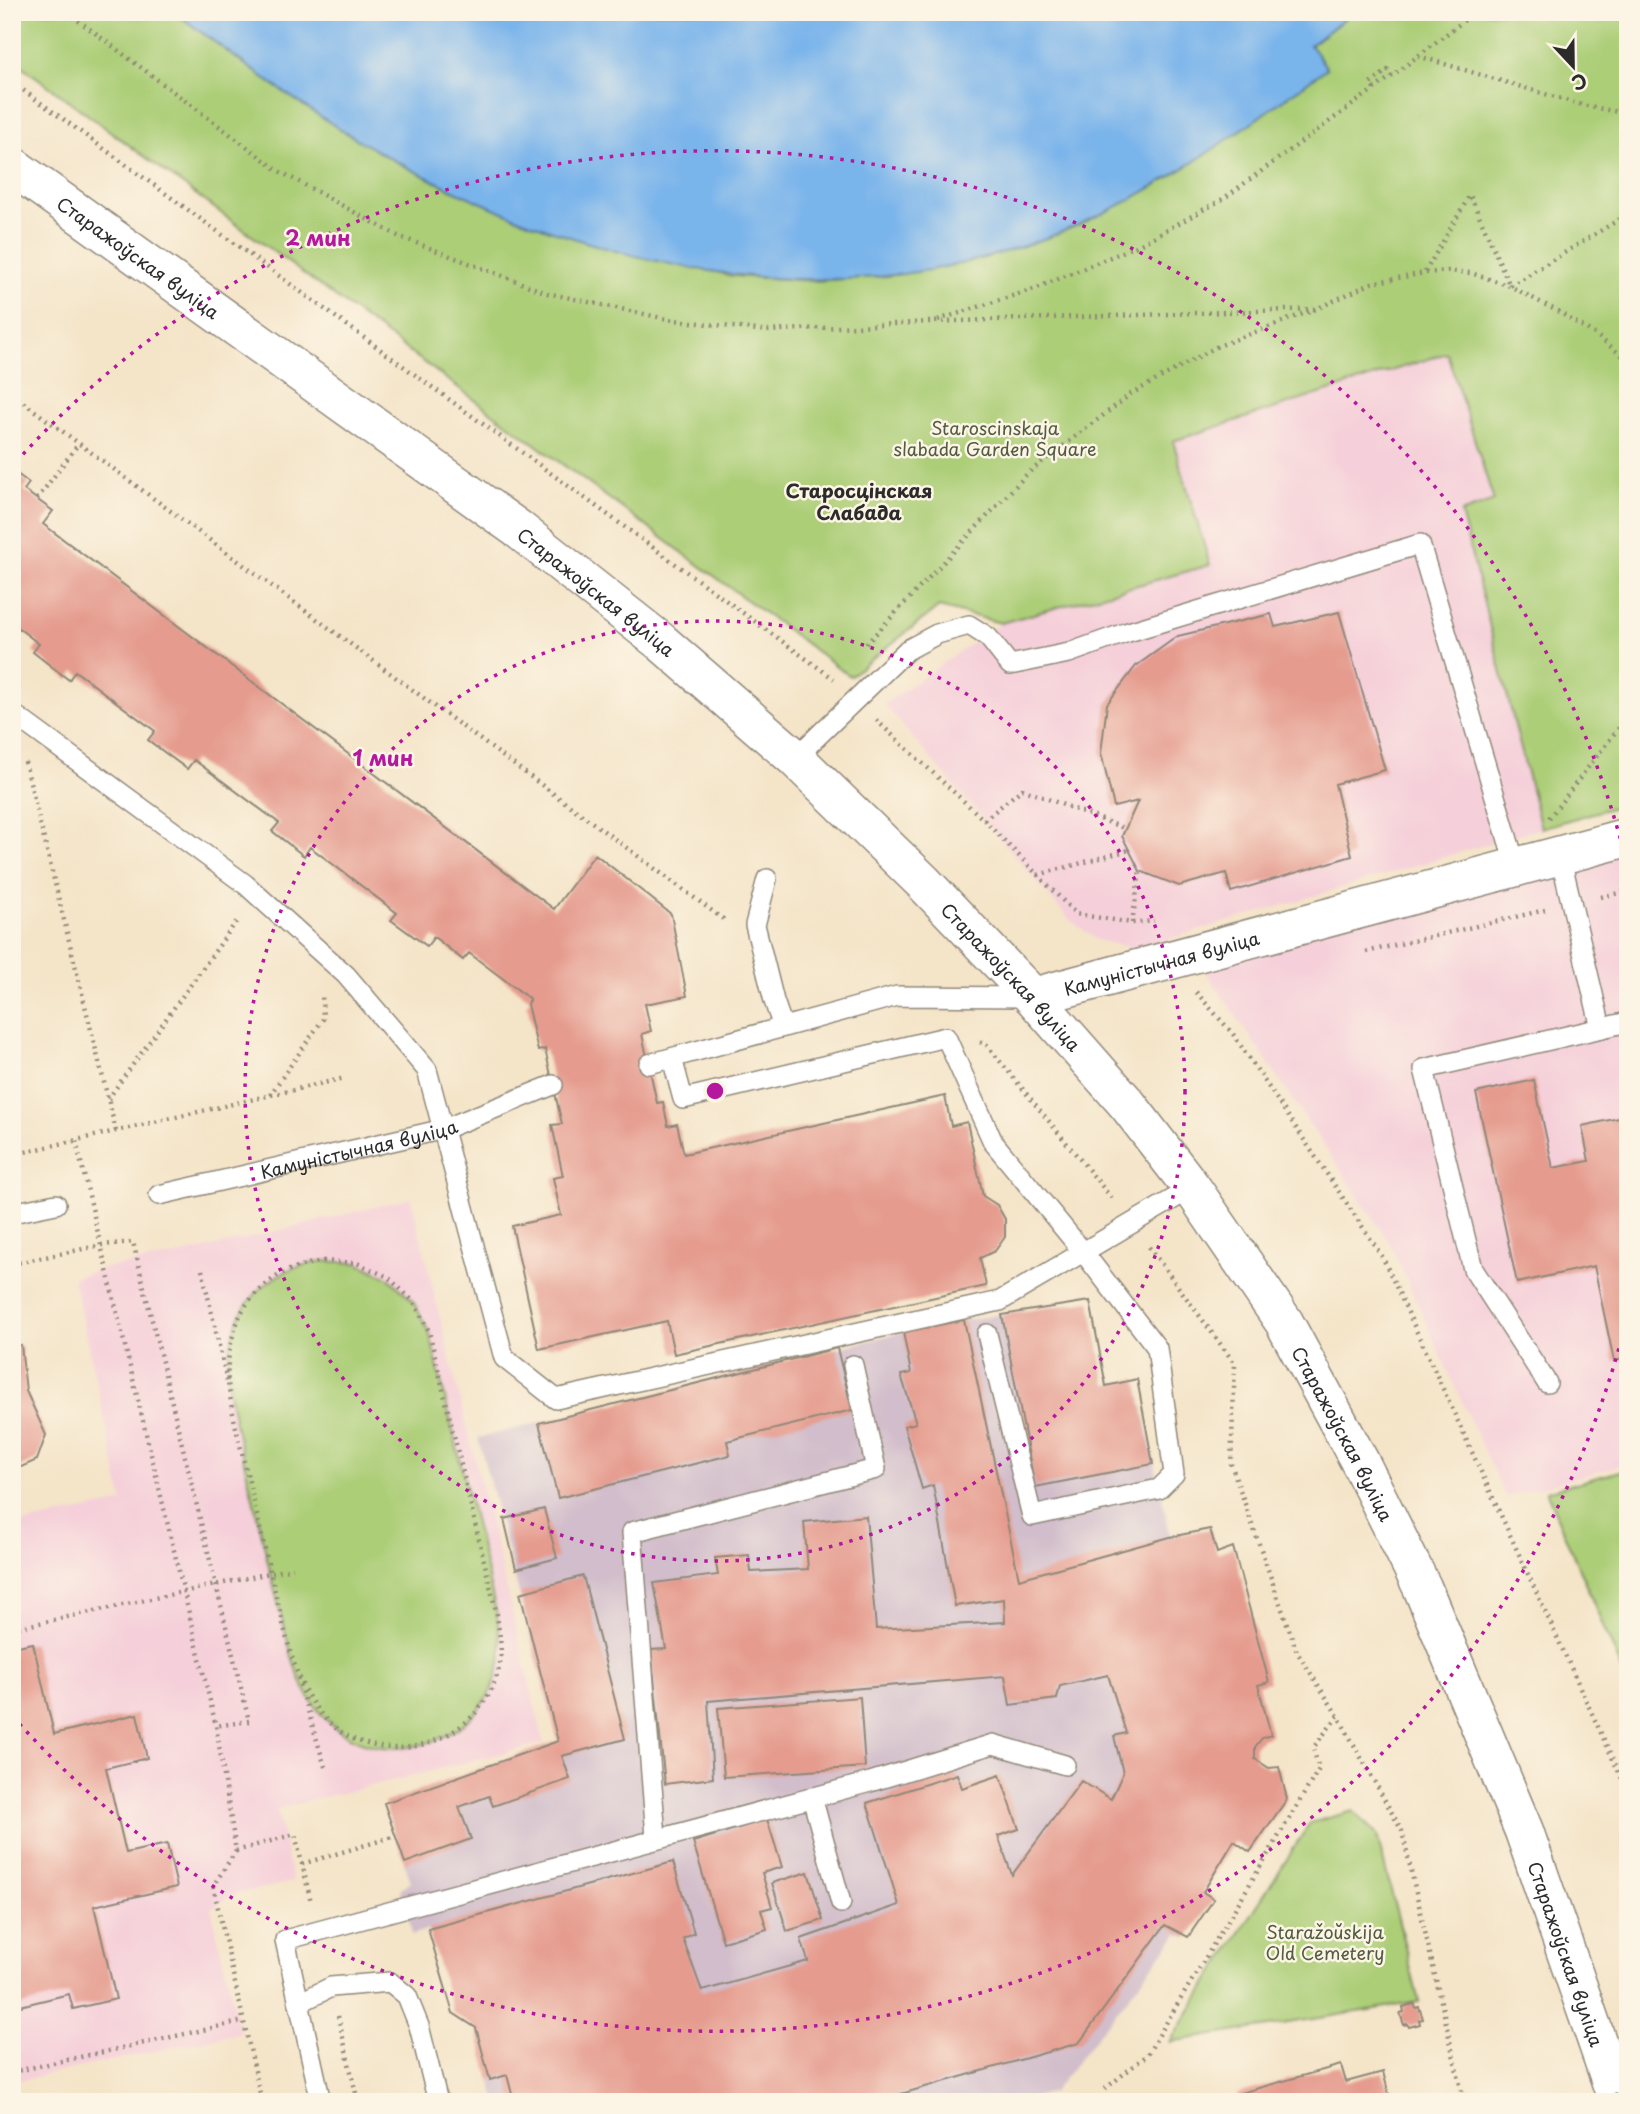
<svg xmlns="http://www.w3.org/2000/svg" width="1640" height="2114" font-family="'Playpen Sans',sans-serif">
	<style>
		.built { fill: #f5cfd9 }
		.industrial { fill: #d1bdcb }
		.green { fill: #acce77; stroke: #6c7c51; stroke-width: 2 }
		.water { fill: #79b4eb; stroke: #52708b; stroke-width: 2 }
		.building { fill: #e59c8f }
		.lines { fill: none; stroke-linecap: round; stroke-linejoin: round }
		.lane-casing { stroke: #90887a; stroke-width: 22 }
		.street-casing { stroke: #90887a; stroke-width: 41 }
		.secondary-casing { stroke: #90887a; stroke-width: 41 }
		.path { stroke: #90887a; stroke-width: 4.5; stroke-dasharray: 2 5; stroke-linecap: butt }
		.lane { stroke: #fff; stroke-width: 19 }
		.street { stroke: #fff; stroke-width: 38 }
		.secondary { stroke: #fff; stroke-width: 38 }
		.path-bridge { stroke: #90887a; stroke-width: 4.5; stroke-dasharray: 2 5; stroke-linecap: butt }
		.ring { fill: none; stroke: #b5179e; stroke-width: 3.5; stroke-dasharray: 3.5 7 }
		.labels { text-anchor: middle; dominant-baseline: central; stroke-width: 5; stroke-linejoin: round; paint-order: stroke }
		.street-label { font-size: 18px; fill: #2b2b2b; stroke: #fcf5e5 }
		.park-label { font-size: 18px; fill: #525c42; stroke: #fcf5e5 }
		.neighbourhood-label { font-size: 19px; font-weight: bold; fill: #2b2b2b; stroke: #fcf5e5 }
		.centre { fill: #b5179e; stroke: #fcf5e5; stroke-width: 3.5 }
		.ring-label { font-size: 21px; text-anchor: middle; font-weight: bold; fill: #b5179e; stroke: #fcf5e5; stroke-width: 5; stroke-linejoin: round; paint-order: stroke }
	</style>
	<rect width="100%" height="100%" fill="#fcf5e5"/>
	<filter id="ink" filterUnits="userSpaceOnUse"><feTurbulence type="fractalNoise" baseFrequency=".0143" numOctaves="2"/><feDisplacementMap in="SourceGraphic" scale="14" xChannelSelector="R" yChannelSelector="G"/><feConvolveMatrix kernelMatrix="1 2 1 2 8 2 1 2 1" color-interpolation-filters="sRGB"/></filter>
	<filter id="wash" filterUnits="userSpaceOnUse"><feTurbulence type="fractalNoise" baseFrequency=".00686" numOctaves="4" result="noise"/><feDisplacementMap in="SourceGraphic" scale="28" xChannelSelector="R" yChannelSelector="G"/><feGaussianBlur stdDeviation="1.57" result="paint"/><feColorMatrix in="noise" values="0 0 0 0 0 0 0 0 0 0 0 0 0 0 0 0 0 1.4 0 .05"/><feComposite in="paint" operator="in"/></filter>
	<g filter="url(#wash)">
		<rect width="100%" height="100%" fill="#f4e4c8"/>
		<path class="built" d="M1447,353L1494,502L1461,513L1541,828L1136,949L1097,940L1069,919L884,704L1001,623L1210,565L1172,441Z
			M1628,838V1463L1505,1497L1390,1243L1196,957Z
			M411,1198L544,1743L277,1809L293,1882L236,1894L211,1908L240,2033L12,2082V1526L123,1502L73,1278L105,1268L176,1256Z"/>
		<path class="industrial" d="M1090,1301L1106,1385L1137,1379L1170,1536L1210,1529L1217,1553L1233,1547L1269,1682L1258,1685L1271,1735L1262,1738L1255,1746V1759L1269,1768L1279,1767L1287,1799L1250,1852L1233,1842L1204,1891L1214,1899L1188,1937L1178,1934L1053,2092L1017,2102H497L476,2028L453,2013L428,1929L412,1935L406,1905L400,1890L411,1882L384,1803L558,1741L478,1438L903,1332L964,1320Z"/>
		<path class="green" d="M12,12H174L268,81L331,122L383,155L450,189L730,276L816,281L887,276L962,263L1033,242L1173,175L1240,131L1327,68L1310,45L1354,12H1628V803L1541,828L1461,513L1494,501L1447,353L1173,441L1210,565L1001,623L939,607L850,676L12,59Z
			M323,1261L357,1263L388,1277L413,1301L429,1331L497,1615C499,1634 504,1653 498,1672C477,1748 374,1776 321,1714C296,1685 288,1643 279,1607C269,1569 261,1531 252,1494C244,1460 234,1425 229,1390C225,1366 230,1340 239,1318C247,1298 272,1276 292,1269C302,1265 313,1263 323,1261Z
			M1628,1469V1684L1546,1491Z
			M1353,1811L1377,1835L1419,2002L1170,2042L1310,1823Z"/>
		<path class="water" d="M174,12H1354L1310,45L1327,68C1255,120 1183,175 1102,214C860,331 613,279 386,156C311,115 243,63 174,12Z"/>
		<g id="blocks">
			<path class="building" d="M12,470L29,483L24,490L53,511L43,524L554,909L595,854L671,914L687,996L645,1004L651,1031L642,1034L657,1103L663,1102L668,1126L677,1124L684,1154L945,1096L951,1126L967,1122L983,1196L997,1205L1005,1219V1237L995,1251L980,1258L986,1286L674,1354L667,1321L539,1349L512,1226L561,1215L553,1178L563,1176L552,1125L562,1124L545,1049L538,1051L527,1004L530,999L469,953L463,960L434,937L427,946L391,920L397,913L310,847L304,856L272,831L279,823L194,760L187,769L148,740L155,731L75,671L69,680L33,652L39,644L12,623Z
				M1339,612L1385,770L1335,784L1352,856L1231,892L1226,873L1179,886L1140,871L1122,836L1138,801L1114,807L1101,753L1107,704L1136,666L1178,636L1271,614L1275,627Z
				M1534,1080L1553,1168L1589,1161L1582,1126L1628,1116V1358L1614,1361L1594,1266L1517,1283L1476,1093Z
				M1090,1301L1106,1386L1137,1379L1153,1464L1035,1487L1002,1315Z
				M964,1320L1019,1579L1170,1537L1210,1529L1217,1553L1233,1547L1269,1682L1258,1685L1271,1735L1262,1738L1255,1747V1759L1269,1768L1279,1767L1287,1799L1250,1852L1234,1841L1203,1892L1214,1899L1188,1937L1165,1925L1079,2043L873,2102H514L507,2075L490,2080L476,2028L453,2013L428,1929L673,1862L694,1933L683,1939L702,1991L808,1961L801,1939L899,1905L867,1803L957,1774L962,1788L1000,1775L1019,1829L998,1836L1012,1875L1081,1781L1111,1799L1123,1773L1114,1736L1126,1733L1108,1675L1060,1686L1057,1699L1010,1705L1005,1676L708,1701L713,1778L665,1784L651,1650L666,1649L654,1583L718,1575L715,1558L749,1555L751,1572L808,1569L804,1522L866,1516L876,1629L1005,1622L1004,1599L955,1606L933,1485L922,1489L904,1426L916,1423L901,1375L911,1373L903,1332Z
				M21,1345L26,1391L46,1435L37,1460L12,1471V1347Z
				M837,1348L852,1410L727,1441L730,1455L558,1498L539,1423Z
				M544,1509L557,1558L516,1569L504,1519Z
				M583,1576L625,1739L562,1756L570,1779L493,1806L489,1796L459,1807L471,1839L405,1863L384,1803L558,1741L520,1593Z
				M33,1643L54,1734L137,1714L147,1758L106,1768L126,1853L167,1844L177,1887L94,1906L116,1999L73,2009L69,1994L12,2008V1647Z
				M860,1697L865,1767L724,1777L718,1708Z
				M767,1819L782,1867L762,1873L772,1907L761,1910L767,1929L723,1942L693,1842Z
				M808,1872L823,1920L787,1931L772,1883Z
				M1414,2003L1416,2008L1419,2007L1423,2019L1419,2020L1420,2024L1409,2027L1407,2024L1404,2025L1400,2013L1404,2012L1403,2007Z
				M1341,2065L1346,2082L1383,2072L1391,2102H1239L1237,2094Z"/>
		</g>
	</g>
	<g filter="url(#ink)">
		<use href="#blocks" fill-opacity="0" stroke="#90887a" stroke-width="2"/>
		<g class="lines">
			<defs>
				<g id="lane">
					<path d="M12,713L245,884L346,975L427,1070L504,1358L556,1399L1000,1301L1192,1188"/>
					<path d="M795,758L907,650L937,634L969,625L988,637L1010,665L1069,653L1125,633L1420,544L1516,867"/>
					<path d="M1560,855L1601,1028"/>
					<path d="M767,879L755,925L774,1001L783,1027"/>
					<path d="M672,1058L683,1099L946,1037L993,1142L1084,1253L1157,1348L1174,1474L1159,1489L1032,1516L987,1334"/>
					<path d="M649,1064L897,996L1032,997"/>
					<path id="s1" d="M159,1195L444,1129L553,1085"/>
					<path d="M12,1213L56,1204"/>
					<path d="M1547,1383L1473,1269L1424,1069L1628,1022"/>
					<path d="M812,1797L841,1903"/>
					<path d="M656,1837L632,1532L876,1469L853,1365"/>
					<path d="M299,2003L331,1987L390,1982L407,1996L419,2026L438,2102"/>
					<path d="M321,2102L285,1940L870,1782L993,1744L1065,1765"/>
				</g>
				<g id="street">
					<path id="s2" d="M1033,997L1628,837"/>
				</g>
				<g id="secondary">
					<path id="s3" d="M12,166L518,529L661,642L795,758L923,882L1033,997L1128,1105L1192,1188L1284,1322L1361,1464L1422,1587L1524,1831L1618,2102"/>
				</g>
			</defs>
			<use href="#lane" class="lane-casing"/>
			<use href="#street" class="street-casing"/>
			<use href="#secondary" class="secondary-casing"/>
			<path class="path" d="M67,12L279,171L398,236L547,293L667,319L765,331L930,322L1316,309
				M1418,56L1582,105L1628,114
				M12,82L834,679
				M1374,89L1370,84L1388,70L1392,76
				M1425,272L1470,195L1510,286L1628,214
				M938,320L1037,288L1139,245L1223,199L1392,76L1475,12
				M12,394L723,919L724,923
				M37,499L79,443
				M866,644L1028,473L1131,394L1216,347L1316,309L1372,283L1425,273L1448,271L1471,273L1510,286L1559,312L1593,333L1628,360
				M876,720L984,820L1076,914L1132,923L1154,921
				M25,762L116,1131
				M1549,818L1628,716
				M984,820L1022,789L1126,829
				M1038,875L1129,850
				M1601,897L1628,891
				M1132,923L1140,871
				M1366,952L1545,910
				M1196,992L1233,1034L1382,1256L1628,1792
				M980,1042L986,1044L1114,1201
				M270,1095L323,1019L322,994
				M108,1099L239,918
				M76,1141L216,1726L236,1851L213,1886L262,2102
				M12,1155L345,1078
				M1149,1247L1235,1364L1231,1464L1297,1652L1338,1716L1402,1831L1464,2102
				M323,1261L357,1263L388,1277L413,1301L429,1331L497,1615C499,1634 504,1653 498,1672C477,1748 374,1776 321,1714C296,1685 288,1643 279,1607C269,1569 261,1531 252,1494C244,1460 234,1425 229,1390C225,1366 230,1340 239,1318C247,1298 272,1276 292,1269C302,1265 313,1263 323,1261Z
				M12,1264L102,1245L133,1242L249,1721L216,1726
				M202,1270L227,1381
				M12,1629L293,1568
				M298,1678L326,1770
				M236,1851L295,1834L311,1902
				M302,1864L396,1836
				M338,2016L358,2102
				M12,2072L244,2021
				M1105,2089L1147,2055L1319,1769L1313,1748L1338,1716"/>
			<use href="#lane" class="lane"/>
			<use href="#street" class="street"/>
			<use href="#secondary" class="secondary"/>
			<path class="path-bridge" d="M1595,2102L1628,2090"/>
		</g>
	</g>
	<g class="ring">
		<circle cx="715" cy="1091" r="470"/>
		<path d="M1627 1318A940 940 0 0 1 16 1720M16 462A940 940 0 0 1 1627 864"/>
	</g>
	<g class="labels">
		<g class="street-label">
			<text stroke="none"><textPath href="#s3" startOffset="156">Старажоўская вуліца</textPath></text>
			<text stroke="none"><textPath href="#s3" startOffset="723">Старажоўская вуліца</textPath></text>
			<text stroke="none"><textPath href="#s2" startOffset="133">Камуністычная вуліца</textPath></text>
			<text stroke="none"><textPath href="#s3" startOffset="1290">Старажоўская вуліца</textPath></text>
			<text stroke="none"><textPath href="#s1" startOffset="205">Камуністычная вуліца</textPath></text>
			<text stroke="none"><textPath href="#s3" startOffset="1857">Старажоўская вуліца</textPath></text>
			<text stroke="none"><textPath href="#s3" startOffset="2424">Старажоўская вуліца</textPath></text>
		</g>
		<g class="park-label">
			<text x="995" y="427">Staroscinskaja<tspan x="995" dy="21">slabada Garden Square</tspan></text>
			<text x="1325" y="1931">Staražoŭskija<tspan x="1325" dy="21">Old Cemetery</tspan></text>
		</g>
		<g class="neighbourhood-label">
			<text x="859" y="490">Старосцінская<tspan x="859" dy="22">Слабада</tspan></text>
		</g>
	</g>
	<circle cx="715" cy="1091" r="10" class="centre"/>
	<g class="ring-label">
		<text x="318" y="246">2 мин</text>
		<text x="383" y="766">1 мин</text>
	</g>
	<rect width="1640" height="2114" fill="none" stroke="#fcf5e5" stroke-width="42"/>
	<g transform="translate(1573 66) rotate(158)" stroke="#fcf5e5" stroke-width="5" paint-order="stroke">
	<path d="M0-5L12 26L0 18L-12 26Z" fill="#2b2b2b"/>
	<text y="-10" font-size="19" font-weight="bold" text-anchor="middle" fill="#2b2b2b">С</text>
	</g>
</svg>
